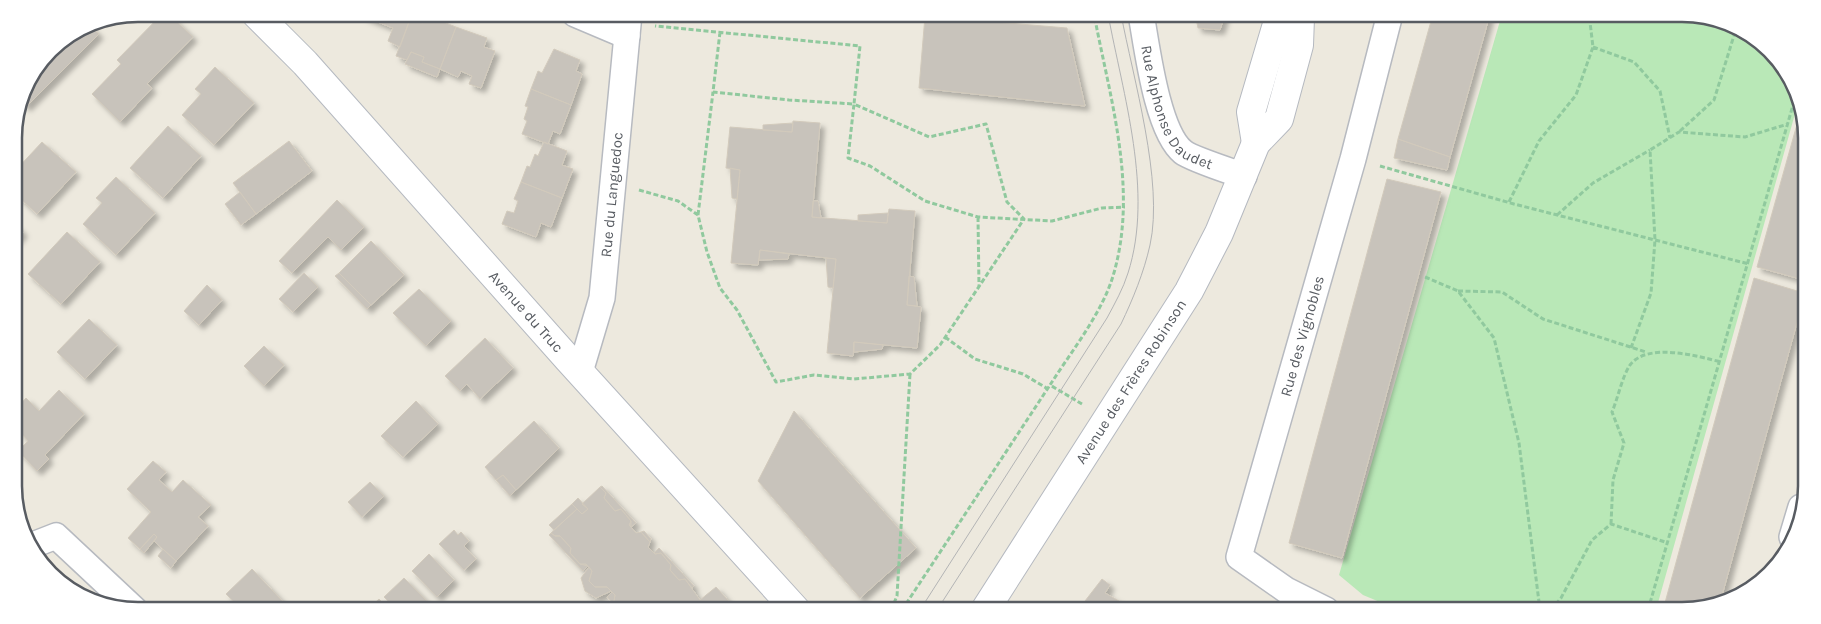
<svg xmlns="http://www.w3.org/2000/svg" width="1821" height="624" font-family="Karla,sans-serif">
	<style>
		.green { fill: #b9e8b7 }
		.building { fill: #c8c3bb; stroke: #d2cabc; filter: url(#shadow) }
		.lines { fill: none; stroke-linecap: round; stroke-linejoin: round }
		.street-casing { stroke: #b7bac0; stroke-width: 28 }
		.secondary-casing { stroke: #b5b9c0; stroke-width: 30 }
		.path { stroke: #90c99e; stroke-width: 3; stroke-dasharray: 5 2.5; stroke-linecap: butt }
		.street { stroke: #fff; stroke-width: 25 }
		.secondary { stroke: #fff; stroke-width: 28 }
		.tram { stroke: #b3b4b5; stroke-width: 1 }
		.labels { text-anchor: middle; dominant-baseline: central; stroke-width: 4.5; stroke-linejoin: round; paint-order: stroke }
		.street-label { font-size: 15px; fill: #585c62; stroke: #fff }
		.rim { fill: none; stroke: #585c62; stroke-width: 2.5 }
	</style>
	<defs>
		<filter id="shadow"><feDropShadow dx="4.5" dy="4.5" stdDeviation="2.5" flood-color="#0004"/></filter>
	</defs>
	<rect width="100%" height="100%" fill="#ede9de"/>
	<path class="green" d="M1502,14H1683L1722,20L1777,56L1798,103L1656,610H1399L1363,595L1339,575Z"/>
	<path class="building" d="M162,14H169L193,37L147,84L152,88L120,122L92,94L121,64L117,60Z
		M364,14H412L400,47L388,41L393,28L363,16Z
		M1195,14H1225L1220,30L1198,28Z
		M1433,14H1490L1450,157L1398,139Z
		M426,15L456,27L440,69L422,62L424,57L411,52L407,60L396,56L410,19L423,23Z
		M925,16L1067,28L1085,106L919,88Z
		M89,25L99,34L26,107L22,102L27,83L56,45Z
		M456,27L487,38L484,47L495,51L481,88L469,84L472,76L461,71L458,77L440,69Z
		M554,49L580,60L576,71L582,74L571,105L531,89L538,71L542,73Z
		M411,52L424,57L422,62L440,69L437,77L405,64Z
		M215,67L254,103L214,145L182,115L201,94L195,89Z
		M531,89L571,105L560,134L553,131L548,144L522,134L527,121L524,119L528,107L525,106Z
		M1801,110L1806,122L1804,280L1757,267Z
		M793,121L820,123L812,217L887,223L889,209L915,211L907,305L921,307L917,348L854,342L853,356L827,353L836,259L760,250L758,265L731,263L740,170L726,168L730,127L792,132Z
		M793,123L792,132L763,130V125Z
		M168,126L201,156L163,198L130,168Z
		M1398,139L1450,157L1447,170L1394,158Z
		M289,141L312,171L256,214L233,183Z
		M42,142L76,172L37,214L14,193V172Z
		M544,142L567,151L562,165L573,169L562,198L521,182L527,166L530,167L535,154L538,156Z
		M730,168L740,170L737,199L732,198Z
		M116,177L155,213L116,255L83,224L102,203L96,198Z
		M1387,179L1441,192L1342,558L1289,543Z
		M521,182L562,198L551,227L541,223L536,237L502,224L507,211L514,213L518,201L514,199Z
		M240,192L256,214L241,225L225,204Z
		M337,200L364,227L341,250L328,237L292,273L279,261Z
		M813,201H818L821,218L812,217Z
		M888,213L887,223L858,221V215Z
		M15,224L23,232L15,242Z
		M67,232L100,262L61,304L28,274Z
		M371,241L404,275L371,305L339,273Z
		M760,250L789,254L788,259L759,260Z
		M826,258L836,259L833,288L828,287Z
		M304,273L318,287L293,312L279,299Z
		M339,273L371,305L367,309L335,276Z
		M909,276L914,277L917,306L907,305Z
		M1754,278L1804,293V297L1721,599L1691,610H1663Z
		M207,285L222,300L199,325L184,311Z
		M419,289L451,321L426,346L393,313Z
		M89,319L117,345L85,379L57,352Z
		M485,338L513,368L480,399L467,384L460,391L445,376Z
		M854,342L883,345L882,349L854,352Z
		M264,346L284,365L264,386L244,366Z
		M59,390L84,414L45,455L49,459L37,471L18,451L28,441L19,431L21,428L16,423V409L26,398L39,411Z
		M416,401L438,424L403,457L381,436Z
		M794,411L916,548L860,598L758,481Z
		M534,421L559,448L516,490L503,475L496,480L485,467Z
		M153,461L166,472L159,480L172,492L183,480L211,505L198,517L208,526L176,561L154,541L157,537L154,534L140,549L128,538L151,512L127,489Z
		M503,475L516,490L510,496L496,480Z
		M370,482L384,496L362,517L348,502Z
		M602,486L636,523L631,527V521L621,509L615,511L604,498L606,493L600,487Z
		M600,487L606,493L604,498L615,511L621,509L631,521L629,525L636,533L641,532L650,542L648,547L655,554L661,553L671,565L670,570L679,580L685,579L700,600L716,587L737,610H623L614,601L615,595L607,587H595L589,581L592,571L586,564H580L570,553L571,548L560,536H555L551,533L577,509L582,514L588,509L582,504Z
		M578,498L588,509L582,514L572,504Z
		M572,504L577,509L554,530L549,525Z
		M454,530L458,535L461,532L469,541L464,546L476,559L464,570L439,544Z
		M644,531L651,539L650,542L641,532Z
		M551,533L555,536H560L571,548L570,553L580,564L588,566L583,571L549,535Z
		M154,534L157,537L144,553L140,549Z
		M659,548L694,586L692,588L685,579L679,580L670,570L671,565L661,553L655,554L654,553Z
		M163,549L176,561L171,568L158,556Z
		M429,554L454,580L437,597L412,571Z
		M589,567L592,571L589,581L595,587H607L611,591L596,598L585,591L581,578Z
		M252,569L291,610H261L256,605L250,610H242L226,594Z
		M404,578L430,604L424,610H397L384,597Z
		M1102,579L1110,585L1105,593L1135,610H1078Z
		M612,592L615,595L614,601L623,610H619L607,597Z
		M379,599L389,610H367Z"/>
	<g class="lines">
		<defs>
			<g id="street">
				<path d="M575,14L627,36"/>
				<path id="s1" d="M1141,14C1147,47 1157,131 1183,152C1192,159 1230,171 1244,176"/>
				<path id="s2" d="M580,372L602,298L629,14"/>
				<path d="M1792,537L1801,507"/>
				<path d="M33,545L56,536L135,610"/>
				<path id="s3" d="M1326,610L1286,590L1239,557L1353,159L1390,14"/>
			</g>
			<g id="secondary">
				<path id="s4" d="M256,14L305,63L568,359L796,610"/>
				<path d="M1256,143L1251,112L1280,14"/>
				<path id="s5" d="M985,610L1189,291L1219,233L1256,143L1279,119L1299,45L1300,18L1298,14"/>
			</g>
		</defs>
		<use href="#street" class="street-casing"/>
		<use href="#secondary" class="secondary-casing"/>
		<path class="path" d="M720,32L713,92L789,100L854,104L848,158L870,166L925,201L978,217L1052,221L1102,208L1125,207
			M1593,47L1634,62L1660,91L1670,138
			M1680,131L1714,100L1736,29
			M1380,166L1514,204L1749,264
			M639,190L678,201L698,215L707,252L720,288L737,310L776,382L814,375L854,379L910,374L940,345L1024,219L1007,202L986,124L929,137L854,104L860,46L655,26
			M1509,202L1539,141L1576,95L1593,47L1589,14
			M698,215L713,92
			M1557,215L1593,183L1650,150
			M978,217L979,286
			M1425,277L1458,291L1494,338L1519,443L1540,610
			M1458,291L1502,292L1543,319L1646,352
			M945,337L975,359L1023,374L1048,389
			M1631,348L1651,293L1655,240L1650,150L1679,132L1745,137L1788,124
			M1082,404L1050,385C1071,352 1102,313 1113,276C1139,190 1110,99 1094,14
			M1611,524L1613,480L1624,443L1612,412C1618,398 1622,377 1630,365C1647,342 1698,356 1721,362
			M891,610L897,596L910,374
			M902,610L1050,385
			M1551,610L1561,598L1592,540L1611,524L1668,543
			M1648,610L1795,98"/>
		<use href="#street" class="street"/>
		<use href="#secondary" class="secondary"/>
		<path class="tram" d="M920,610L1107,318C1115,303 1123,289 1128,273C1154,192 1123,95 1108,14
			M937,610L1121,324C1133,299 1144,272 1150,245C1164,182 1133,78 1121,14"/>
	</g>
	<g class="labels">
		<g class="street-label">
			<text stroke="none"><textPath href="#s1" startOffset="105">Rue Alphonse Daudet</textPath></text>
			<text stroke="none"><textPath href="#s2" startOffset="181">Rue du Languedoc</textPath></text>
			<text stroke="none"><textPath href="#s4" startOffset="402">Avenue du Truc</textPath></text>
			<text stroke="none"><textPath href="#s3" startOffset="332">Rue des Vignobles</textPath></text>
			<text stroke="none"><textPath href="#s5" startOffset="271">Avenue des Frères Robinson</textPath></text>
		</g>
	</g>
	<path d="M0 0H1821V624H0ZM138 22H1682A116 116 0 0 1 1798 138V486A116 116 0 0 1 1682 602H138A116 116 0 0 1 22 486V138A116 116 0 0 1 138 22Z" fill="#fff" fill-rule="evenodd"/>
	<path class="rim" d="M138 22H1682A116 116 0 0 1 1798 138V486A116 116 0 0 1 1682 602H138A116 116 0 0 1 22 486V138A116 116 0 0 1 138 22Z"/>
</svg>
